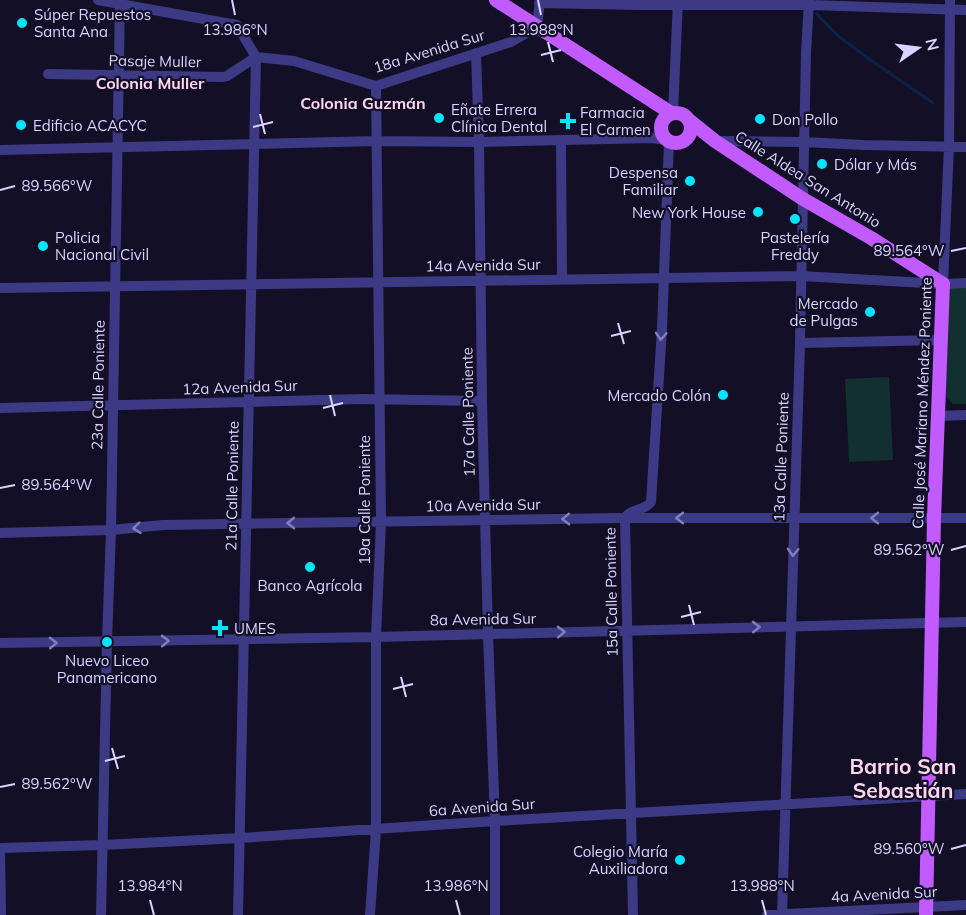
<svg xmlns="http://www.w3.org/2000/svg" width="966" height="915" font-family="Mulish,sans-serif">
	<style>
		.green { fill: #12302f }
		.lines { fill: none; stroke-linecap: round; stroke-linejoin: round }
		.stream { stroke: #0c2248; stroke-width: 3 }
		.minor { stroke: #3d3a85; stroke-width: 10 }
		.major { stroke: #c25bff; stroke-width: 14 }
		.oneway { stroke: #837fbc }
		.ticks { fill: none; stroke: #d9d4ff; stroke-width: 2 }
		.poi-dot { fill: #00e5ff; stroke: #130f26; stroke-width: 2 }
		.labels { text-anchor: middle; dominant-baseline: central; stroke-width: 4.5; stroke-linejoin: round; paint-order: stroke }
		.poi-label { font-size: 15px; fill: #d9d4ff; stroke: #130f26; text-anchor: start }
		.street-label { font-size: 15px; fill: #d9d4ff; stroke: #130f26 }
		.neighbourhood-label { font-size: 16px; font-weight: bold; fill: #ffd6f0; stroke: #130f26 }
		.district-label { font-size: 21px; font-weight: bold; fill: #ffd6f0; stroke: #130f26 }
		.ticks-label { font-size: 15px; text-anchor: middle; fill: #d9d4ff; stroke: #130f26; stroke-width: 4.5; stroke-linejoin: round; paint-order: stroke }
	</style>
	<rect width="100%" height="100%" fill="#130f26"/>
	<path class="green" d="M966,283V404H953L943,393L945,289Z
		M889,377L893,460L849,462L845,379Z"/>
	<g class="lines">
		<path class="stream" d="M817,14L838,36L872,61L933,103"/>
		<path class="minor" d="M98,0L237,25L256,57
			M539,3L638,5H809L966,10
			M476,53L479,142L482,401L488,634L495,821V915
			M256,57L294,61L376,86L511,42L537,27L540,0
			M48,74L223,77L227,76L256,57
			M673,113L678,0
			M561,140L562,279
			M716,141L804,142L864,145L966,147
			M0,150L377,141L479,142L652,138L666,140
			M943,284L949,146L950,0
			M0,288L801,276L943,284L966,283
			M800,343L941,340
			M0,408L362,399L482,401
			M939,416L966,415
			M0,533L111,530L163,525L620,518H966
			M0,643L376,637L966,622
			M0,848L102,845L240,838L495,821L966,794
			M0,848L1,915
			M101,915L107,642L111,530L120,0
			M238,915L256,57
			M370,915L376,830V637L381,522L376,86
			M633,915L625,518C631,508 645,511 651,502L662,329L669,141
			M767,915L966,905
			M782,915L800,343L806,53L809,0"/>
		<path class="major" d="M496,0L671,113
			M661 128a15 15 0 1 1 30 0a15 15 0 1 1-30 0Z
			M690,121L715,141L803,199L871,238L943,284L934,518L926,915"/>
	</g>
	<defs><path id="oneway-chevron" d="M-2-3.5L2.5 0L-2 3.5" fill="none" stroke-width="1.6" stroke-linecap="round" stroke-linejoin="round" transform="scale(1.5)"/></defs>
	<g class="oneway">
		<use href="#oneway-chevron" transform="translate(661 336) rotate(93)"/>
		<use href="#oneway-chevron" transform="translate(680 518) rotate(-180)"/>
		<use href="#oneway-chevron" transform="translate(875 518) rotate(-180)"/>
		<use href="#oneway-chevron" transform="translate(566 519) rotate(179)"/>
		<use href="#oneway-chevron" transform="translate(291 523) rotate(179)"/>
		<use href="#oneway-chevron" transform="translate(137 528) rotate(174)"/>
		<use href="#oneway-chevron" transform="translate(793 552) rotate(92)"/>
		<use href="#oneway-chevron" transform="translate(756 627) rotate(-1)"/>
		<use href="#oneway-chevron" transform="translate(561 632) rotate(-1)"/>
		<use href="#oneway-chevron" transform="translate(165 641) rotate(-1)"/>
		<use href="#oneway-chevron" transform="translate(53 643) rotate(-1)"/>
	</g>
	<path class="ticks" d="M232,0L235,15M538,0L541,15M548,42L553,62M541,55L561,50M260,114L265,134M253,127L273,122M0,190L15,186M951,251L966,248M618,323L624,344M611,336L631,331M330,395L335,416M323,408L343,403M0,488L15,485M951,550L966,546M689,605L694,625M681,617L701,612M401,677L406,697M393,689L413,684M112,748L118,769M105,761L125,756M0,787L15,784M951,849L966,845M150,900L154,915M456,900L460,915M762,900L766,915"/>
	<g class="poi-dot">
		<circle cx="22" cy="23" r="6"/>
		<circle cx="439" cy="118" r="6"/>
		<circle cx="760" cy="119" r="6"/>
		<path d="M565 112h6v6h6v6h-6v6h-6v-6h-6v-6h6z"/>
		<circle cx="21" cy="125" r="6"/>
		<circle cx="822" cy="164" r="6"/>
		<circle cx="690" cy="181" r="6"/>
		<circle cx="758" cy="212" r="6"/>
		<circle cx="795" cy="219" r="6"/>
		<circle cx="43" cy="246" r="6"/>
		<circle cx="870" cy="312" r="6"/>
		<circle cx="723" cy="395" r="6"/>
		<circle cx="310" cy="567" r="6"/>
		<path d="M217 619h6v6h6v6h-6v6h-6v-6h-6v-6h6z"/>
		<circle cx="107" cy="642" r="6"/>
		<circle cx="680" cy="860" r="6"/>
	</g>
	<g class="labels">
		<g class="poi-label">
			<text x="34" y="14">Súper Repuestos<tspan x="34" dy="17">Santa Ana</tspan></text>
			<text x="451" y="109">Eñate Errera<tspan x="451" dy="17">Clínica Dental</tspan></text>
			<text x="580" y="112">Farmacia<tspan x="580" dy="17">El Carmen</tspan></text>
			<text x="772" y="119">Don Pollo</text>
			<text x="33" y="125">Edificio ACACYC</text>
			<text x="834" y="164">Dólar y Más</text>
			<text x="678" y="172" text-anchor="end">Despensa<tspan x="678" dy="17">Familiar</tspan></text>
			<text x="746" y="212" text-anchor="end">New York House</text>
			<text x="55" y="237">Policia<tspan x="55" dy="17">Nacional Civil</tspan></text>
			<text x="795" y="237" text-anchor="middle">Pastelería<tspan x="795" dy="17">Freddy</tspan></text>
			<text x="858" y="303" text-anchor="end">Mercado<tspan x="858" dy="17">de Pulgas</tspan></text>
			<text x="711" y="395" text-anchor="end">Mercado Colón</text>
			<text x="310" y="585" text-anchor="middle">Banco Agrícola</text>
			<text x="234" y="628">UMES</text>
			<text x="107" y="660" text-anchor="middle">Nuevo Liceo<tspan x="107" dy="17">Panamericano</tspan></text>
			<text x="668" y="851" text-anchor="end">Colegio María<tspan x="668" dy="17">Auxiliadora</tspan></text>
		</g>
		<g class="street-label">
			<text transform="translate(429 51) rotate(-17)">18a Avenida Sur</text>
			<text transform="translate(155 61) rotate(1)">Pasaje Muller</text>
			<text transform="translate(808 179) rotate(32)">Calle Aldea San Antonio</text>
			<text transform="translate(483 265) rotate(-1)">14a Avenida Sur</text>
			<text transform="translate(98 385) rotate(-89)">23a Calle Poniente</text>
			<text transform="translate(240 387) rotate(-2)">12a Avenida Sur</text>
			<text transform="translate(922 403) rotate(-88)">Calle José Mariano Méndez Poniente</text>
			<text transform="translate(468 412) rotate(-91)">17a Calle Poniente</text>
			<text transform="translate(781 457) rotate(-88)">13a Calle Poniente</text>
			<text transform="translate(232 486) rotate(-89)">21a Calle Poniente</text>
			<text transform="translate(364 500) rotate(-90)">19a Calle Poniente</text>
			<text transform="translate(483 505) rotate(-1)">10a Avenida Sur</text>
			<text transform="translate(611 592) rotate(-91)">15a Calle Poniente</text>
			<text transform="translate(483 619) rotate(-1)">8a Avenida Sur</text>
			<text transform="translate(482 807) rotate(-4)">6a Avenida Sur</text>
			<text transform="translate(884 894) rotate(-3)">4a Avenida Sur</text>
		</g>
		<g class="neighbourhood-label">
			<text x="150" y="83">Colonia Muller</text>
			<text x="363" y="103">Colonia Guzmán</text>
		</g>
		<g class="district-label">
			<text x="903" y="766">Barrio San<tspan x="903" dy="24">Sebastián</tspan></text>
		</g>
	</g>
	<g class="ticks-label">
		<text x="235" y="35">13.986°N</text>
		<text x="541" y="35">13.988°N</text>
		<text x="57" y="191">89.566°W</text>
		<text x="909" y="256">89.564°W</text>
		<text x="57" y="490">89.564°W</text>
		<text x="909" y="555">89.562°W</text>
		<text x="57" y="789">89.562°W</text>
		<text x="909" y="854">89.560°W</text>
		<text x="150" y="891">13.984°N</text>
		<text x="456" y="891">13.986°N</text>
		<text x="762" y="891">13.988°N</text>
	</g>
	<g transform="translate(918 48) rotate(76)" stroke="#130f26" stroke-width="4.5" paint-order="stroke">
	<path d="M0-4.5L10 22L0 15L-10 22Z" fill="#d9d4ff"/>
	<text y="-9" font-size="16" font-weight="bold" text-anchor="middle" fill="#d9d4ff">N</text>
	</g>
</svg>
